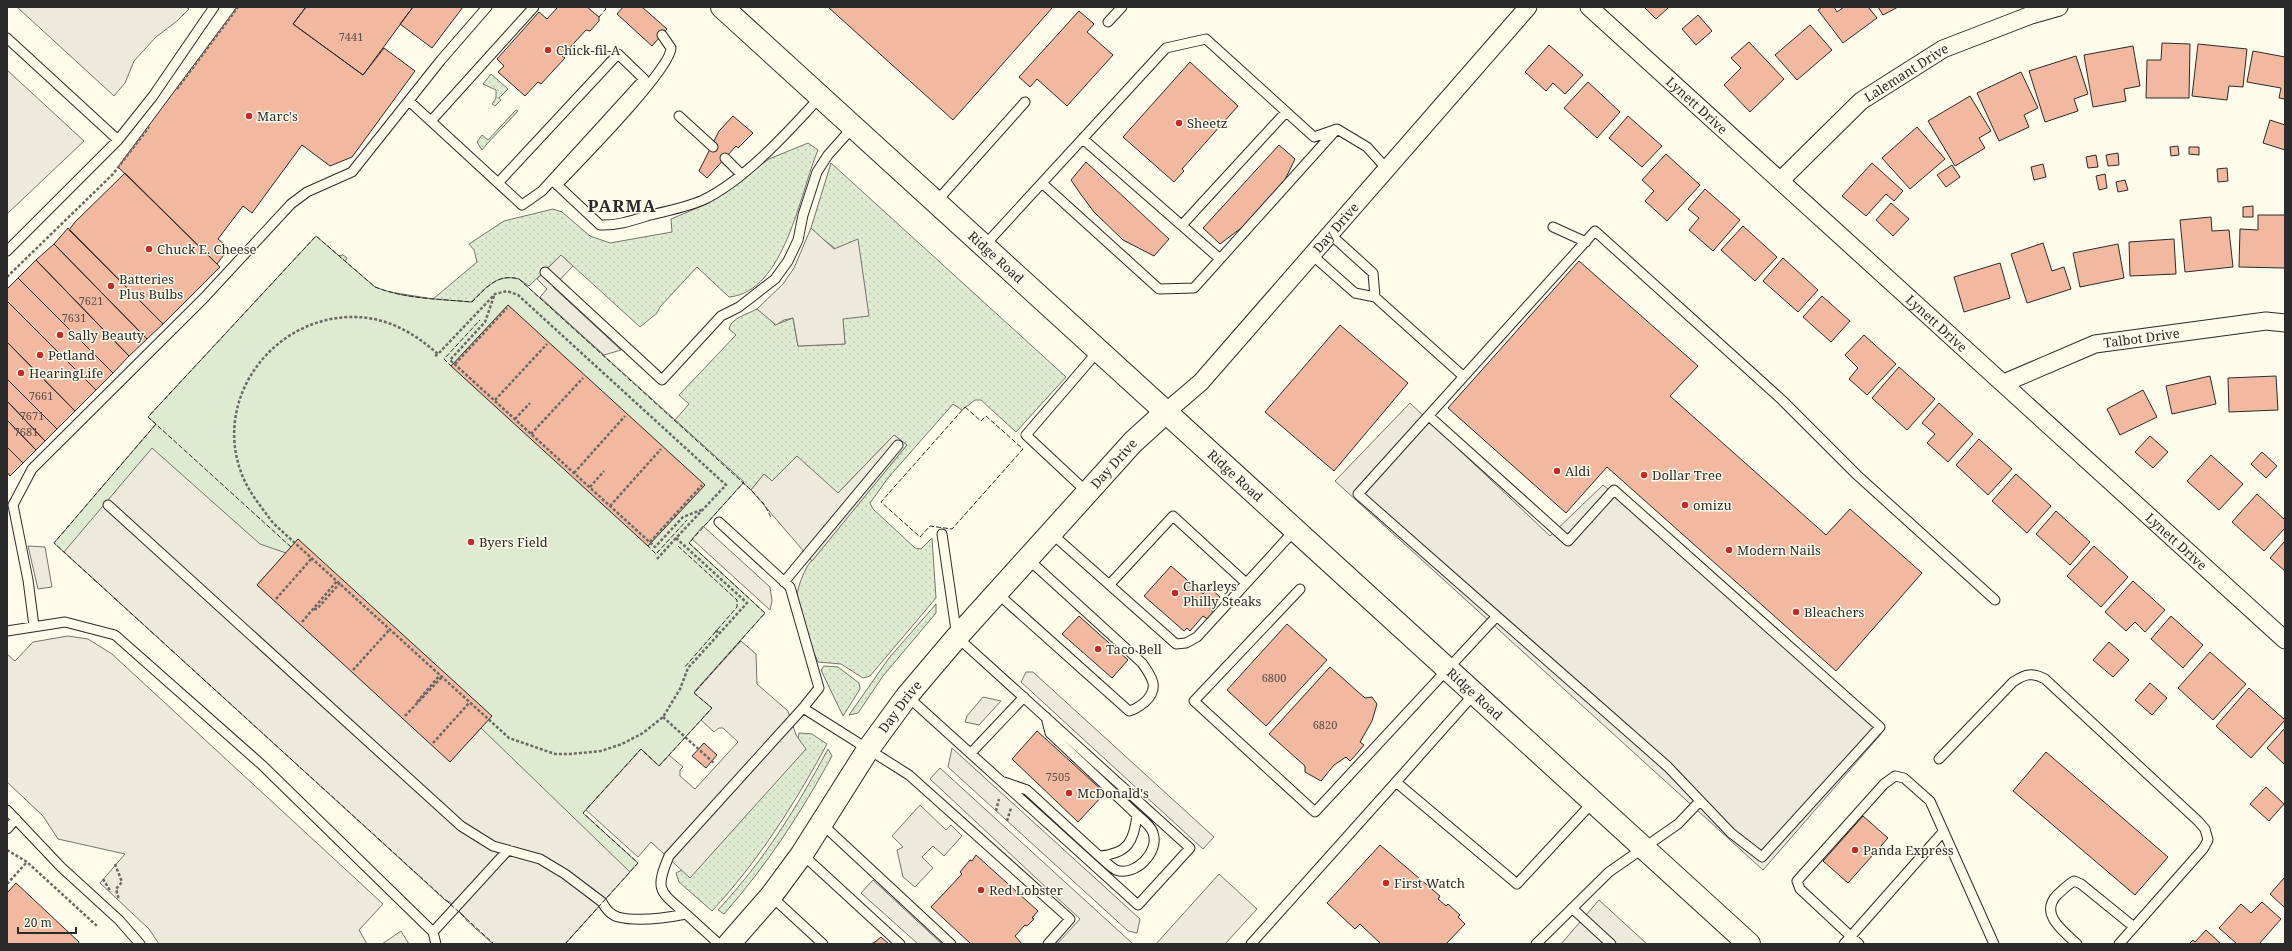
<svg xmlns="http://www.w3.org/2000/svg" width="2292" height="951" font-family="'Noto Serif',serif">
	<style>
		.grass { fill: url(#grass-dots); stroke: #74746e }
		.green { fill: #deebd1; stroke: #74746e }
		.parking { fill: #eceadb; stroke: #74746e }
		.building { fill: #f2b8a0; stroke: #2b2b2b }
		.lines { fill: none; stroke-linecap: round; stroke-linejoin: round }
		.lane-casing { stroke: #2b2b2b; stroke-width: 11 }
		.street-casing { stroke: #2b2b2b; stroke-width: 19 }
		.secondary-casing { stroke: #2b2b2b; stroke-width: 24 }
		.primary-casing { stroke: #2b2b2b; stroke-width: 24 }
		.path { stroke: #6a6964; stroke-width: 2.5; stroke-dasharray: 3 2; stroke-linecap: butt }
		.lane { stroke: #fdfbea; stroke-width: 9 }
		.street { stroke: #fdfbea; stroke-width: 17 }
		.secondary { stroke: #fdfbea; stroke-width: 22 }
		.primary { stroke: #fdfbea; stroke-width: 22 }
		.fence { stroke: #2b2b2b; stroke-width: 1; stroke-dasharray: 5 2; stroke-linecap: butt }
		.poi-dot { fill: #c62828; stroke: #fdfbea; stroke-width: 1.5 }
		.labels { text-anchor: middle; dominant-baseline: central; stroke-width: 3; stroke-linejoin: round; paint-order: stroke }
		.number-label { font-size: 11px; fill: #5d4e48 }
		.poi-label { font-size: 13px; fill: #2b2b2b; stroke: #fdfbea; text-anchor: start }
		.street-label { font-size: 13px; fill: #2b2b2b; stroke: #fdfbea }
		.district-label { font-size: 17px; font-weight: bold; letter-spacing: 1px; fill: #2b2b2b; stroke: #fdfbea }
	</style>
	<defs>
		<pattern id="grass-dots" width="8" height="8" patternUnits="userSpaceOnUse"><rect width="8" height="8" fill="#deebd1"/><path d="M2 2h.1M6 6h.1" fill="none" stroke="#bfcab4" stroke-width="1.8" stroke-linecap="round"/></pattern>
	</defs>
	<rect width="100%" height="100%" fill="#fdfbea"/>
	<path class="grass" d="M491,74L508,89L499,98L501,100L495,106L492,104L496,98V90L483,84Z
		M516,110L518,111L486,145L482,150L477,142L482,135L488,140Z
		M808,143L818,150C800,192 785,292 729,297L697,267L660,307L657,313L640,327L561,255L529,286L519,279L472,308L148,417L331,257L343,255L347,258L344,264L375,287L384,291L433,299L477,262L474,250L469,244L504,221L553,209L562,212L590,236L610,243L672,232L671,219L709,203L769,159Z
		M831,163L1066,377L1016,432L981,400H975L962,410L953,404L888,478L870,503L873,509L915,548L921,549L932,538L936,598L870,676L863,678L841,664L818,662C801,622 785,607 808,565L907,445L894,435L838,493L772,481L764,474L751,490L675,420L689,404L679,395L736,335L729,329C731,318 748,314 757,309L768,316L775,325L793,318L798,346L845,344L836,249L812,231L811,228Z
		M936,604V613L883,676L858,713L849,715L889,658Z
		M824,666L838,667L859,683L860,689L843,716L821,670Z
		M799,733L812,734L827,744C794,805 759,860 712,911L679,882L676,873L682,870L690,877L805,749L798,738Z
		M828,749L832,756C801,813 767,865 724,914L718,910C765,859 796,809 828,749Z"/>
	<path class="green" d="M316,236L375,287C405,299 439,299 471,302C486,288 497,273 519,279L744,482L689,543L765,613L694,692L712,708L659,766L641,749L583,813L638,863L565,944H494L54,543L156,424L148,417Z"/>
	<path class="parking" d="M17,7H186L189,9L177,21L156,37L134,61L125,83L114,96Z
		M7,70L84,141L7,214Z
		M811,228L834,249L858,239L869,316L843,319L845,344L798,346L793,318L784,320L776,325L757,309L783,284L794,268Z
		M561,255L573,266L553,287L621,350L604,355L540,297L547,289L537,279Z
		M1410,403L1550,536L1603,485L1696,562L1881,734L1763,870L1335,481Z
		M894,435L907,445L812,561L751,490L764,474L772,481L797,456L838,493Z
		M152,448L260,544L286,553L257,585L450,761L481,728L630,872L565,944H493L466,920L465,917L450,902L445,900L64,552Z
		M703,526L770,587L772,601L770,610L692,539Z
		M28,546L45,547L52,587L38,589Z
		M68,636L88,639L112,654L383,904L359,930L367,944H159L149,929L100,883L125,854L58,839L43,816L7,782V654L15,661L33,642Z
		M741,641L756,654L757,684L788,711L796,735L806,749L690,878L651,842L638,857L586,810L641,749L659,766L669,755L683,767L680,770V776L695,789L738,742L723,728H719L714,732L701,720L712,708L694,693Z
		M1026,672H1033L1214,837L1203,849L1021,682Z
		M983,697L1001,701L979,725L965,722L967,716Z
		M952,748L1140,919L1137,933L1128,931L948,767Z
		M940,768L1133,944H1057L1080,919L930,779Z
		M920,805L946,830L951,825L962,836L944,856L933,846L922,857L933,868L915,887L903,877L897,850L903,847L892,836Z
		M1219,874L1257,909L1225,944H1156Z
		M873,880L942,944H918L861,893Z
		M1599,900L1647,944H1561Z
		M401,931L409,944H382Z"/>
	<path class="building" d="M237,7H306L293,24L363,75L384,48L415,71L352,157L330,166L302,145L252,213L243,206L218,239L229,248L217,264L118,167Z
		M306,7H413L363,75L293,24Z
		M413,7H463L432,48L400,24Z
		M558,7H587L599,17V21L590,31L586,30L562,56L565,58L541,84L538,82L525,96L498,72L504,66L497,59L539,12L547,19Z
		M623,7H642L667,29L652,46L617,14Z
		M828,7H1053L953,120Z
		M1644,7H1669L1656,19Z
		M1822,7H1834L1837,12L1844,7H1868L1877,18L1843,43L1818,10Z
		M1878,7H1898L1883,15Z
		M1079,11L1094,24L1087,32L1113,55L1067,106L1037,79L1030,87L1019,77Z
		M1698,15L1712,31L1696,45L1682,29Z
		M1810,25L1832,50L1797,80L1775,55Z
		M1749,42L1784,79L1750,112L1724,85L1741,68L1731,58Z
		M2162,43L2190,44L2189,98H2146L2147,60H2161Z
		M2198,44L2247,49L2243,87L2229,86L2227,100L2192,96Z
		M1549,45L1583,75L1565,94L1553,83L1546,91L1525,72Z
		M2133,46L2140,86L2124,89L2126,101L2093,107L2084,55Z
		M2253,51L2285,57V99L2279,98L2281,88L2247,82Z
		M2076,56L2088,94L2074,99L2078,111L2045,122L2029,71Z
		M1190,62L1238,106L1182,169L1184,171L1174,182L1123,137Z
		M2021,72L2038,108L2024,115L2029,127L1999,141L1977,93Z
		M1588,82L1620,112L1597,138L1564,108Z
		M1970,96L1991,131L1979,138L1985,148L1955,166L1928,121Z
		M733,116L753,133L738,148L736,146L707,178L699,171L719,131Z
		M1628,116L1662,146L1642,167L1609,138Z
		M2270,120L2285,125V150L2263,143Z
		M1917,127L1945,159L1910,189L1882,158Z
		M1279,145L1295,159L1280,190L1253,219L1220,244L1203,228Z
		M2178,146L2179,155L2171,156L2170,147Z
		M2189,147H2199V155L2189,154Z
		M2118,153L2119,165L2108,166L2106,155Z
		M1666,154L1700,185L1667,221L1645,201L1654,191L1642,180Z
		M2096,155L2098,167L2088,168L2086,157Z
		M1086,162L1169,239L1154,256L1123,240L1094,212L1082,196L1071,180Z
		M1872,163L1903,191L1894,201L1886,194L1866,216L1842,196Z
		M2043,164L2046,177L2034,180L2031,167Z
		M1952,165L1960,177L1946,187L1937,175Z
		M2227,168L2228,181L2218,182L2217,169Z
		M125,173L220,267L163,324L69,230L75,222Z
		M2105,174L2107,188L2099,190L2096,176Z
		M2125,180L2128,190L2118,192L2116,182Z
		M1705,189L1740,220L1713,251L1689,230L1699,218L1688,209Z
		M1891,203L1909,219L1893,236L1876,220Z
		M2253,206V217H2243V207Z
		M2258,215H2285V268L2239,267L2240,229L2258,230Z
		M2211,217L2212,231L2229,230L2233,267L2185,272L2180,220Z
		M1743,226L1777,257L1755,281L1721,250Z
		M68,228L163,324L147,339L54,244Z
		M2174,239L2176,274L2130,276L2129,242Z
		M2043,243L2052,271L2064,267L2071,289L2027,303L2011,254Z
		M54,244L147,339L129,356L36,260Z
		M2118,244L2124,278L2080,287L2073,253Z
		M1783,258L1818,290L1798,312L1763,281Z
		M36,260L129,356L113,373L18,278Z
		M1579,261L1698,366L1670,396L1826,535L1850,509L1922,573L1836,671L1607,467L1566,513L1448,408Z
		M2000,263L2010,298L1964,312L1954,277Z
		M18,278L113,373L96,390L7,301V289Z
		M1822,296L1850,321L1831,342L1803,317Z
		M7,301L96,390L75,411L7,342Z
		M508,305L705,485L648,546L451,366Z
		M1340,325L1408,383L1334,471L1265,412Z
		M1864,335L1896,364L1867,395L1849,379L1858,368L1845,355Z
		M7,342L75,411L57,429L7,379Z
		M1899,367L1935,399L1907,430L1872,398Z
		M2210,376L2216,404L2172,414L2166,386Z
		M2276,376L2278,410L2229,412L2228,378Z
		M7,379L57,429L45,441L7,401Z
		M2143,390L2157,417L2120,435L2107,409Z
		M7,401L45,441L36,450L7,420Z
		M1939,403L1973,434L1948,462L1927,443L1935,434L1922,423Z
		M7,420L36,450L23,463L7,447Z
		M2150,436L2168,452L2153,468L2135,452Z
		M1979,439L2012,469L1988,495L1956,465Z
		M7,447L23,463L10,476L7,472Z
		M2262,452L2277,466L2266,478L2251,464Z
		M2211,455L2243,484L2219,510L2187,481Z
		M2016,474L2051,506L2027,533L1992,501Z
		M2257,494L2285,520V528L2264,551L2232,522Z
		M2056,511L2090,542L2070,565L2036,534Z
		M298,539L492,716L450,762L257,585Z
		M2285,541V571L2270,558Z
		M2094,546L2128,577L2101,607L2067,576Z
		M1171,566L1203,594L1209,587L1220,597L1210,608L1214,614L1209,620L1203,616L1190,631L1187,628L1184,631L1144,596Z
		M2133,581L2165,610L2145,632L2135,622L2126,631L2105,612Z
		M1079,616L1128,660L1112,678L1062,634Z
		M2171,616L2203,645L2183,668L2151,639Z
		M1287,624L1327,660L1266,726L1227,690Z
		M2109,642L2129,660L2113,677L2093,660Z
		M2210,652L2246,684L2213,720L2178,688Z
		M1330,667L1365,698L1372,697L1377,704L1372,721L1360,742L1364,745L1353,758L1350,761L1346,757L1334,765L1321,781L1305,772V766L1269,734Z
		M2150,683L2167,698L2152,715L2135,700Z
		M2249,688L2285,720L2251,758L2216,726Z
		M2285,728V765L2267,748Z
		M1037,731L1105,793L1078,822L1012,759Z
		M704,743L717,755L706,768L692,756Z
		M2046,752L2168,857L2135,895L2013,791Z
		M2266,787L2284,804L2269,821L2250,804Z
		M1863,816L1888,838L1848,883L1823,861Z
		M1380,845L1440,896L1438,899L1446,906L1448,904L1460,915L1458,917L1465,924L1446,944H1381L1360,924L1355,929L1327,903Z
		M976,855L1038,911L1032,918L1034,919L1027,926L1025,925L1015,936L1022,944H971L931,907L962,874L960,872L970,860L972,861Z
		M2285,877V908L2270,894Z
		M16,883L79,942L78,944H7V893Z
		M2262,902L2281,919L2259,944H2237L2219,928L2241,904L2251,913Z
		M2206,930L2221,944H2189L2193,940L2195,942Z
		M881,937L889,944H871L875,942Z"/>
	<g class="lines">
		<defs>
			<path id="lane" d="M1108,22L1122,7
				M7,38L118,140
				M409,101C447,136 484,170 522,205L542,191L644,79L618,54L498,183
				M679,116L713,147
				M431,121L534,7
				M1083,139L1220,259
				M725,158L741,174
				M552,180L600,225C617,226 634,220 650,215C668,211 687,207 703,200C745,180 789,131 820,97
				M1042,183L1159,289L1194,288L1336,130
				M557,185C577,164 671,69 671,48L662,35
				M936,202L1025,102
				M1182,225L1286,112
				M1553,227L1586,242
				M1330,234L1373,273L1375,297
				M984,246L1166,48L1206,39L1314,137L1337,129L1367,147L1386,168
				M7,251L118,140L153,96L214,7
				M1312,255L1355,293L1375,297L1463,376
				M545,272L662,380L721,316L739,307L775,279L788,261L798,240L803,215L817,172L828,155L853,127
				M1429,416L1568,541L1614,490L1880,727L1762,857L1731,833L1668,767L1358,494L1595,231L1782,400L1857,475L1995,600
				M1088,493L1026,435L1099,350
				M108,505L461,826L493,846L540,859L565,874L602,902C605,908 611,915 618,917C638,922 666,918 686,914L719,944
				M719,522L790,587L819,688L803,708
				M1051,533L1176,644L1186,643L1197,637L1294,531
				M784,582L898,445
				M1110,584L1173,516L1246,583
				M1300,589L1194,701L1315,812L1496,617
				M997,593L1129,711C1135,710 1140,706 1145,702C1160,688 1152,677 1142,663L1028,559
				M34,626L28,580L13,505L32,469L204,298L291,204L307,192L352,172L441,60L487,7
				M7,631L65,622L115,635L262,765L433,932L436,944
				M1474,694L1396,782L1517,884L1593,802
				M907,696L1138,905L1190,848L957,637L942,534
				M971,753L1024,697
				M1939,759L2013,682C2025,674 2032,672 2045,679L2198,821L2205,829L2208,840L2203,849L2119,944
				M1004,782L1027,790L1099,856C1128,854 1134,841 1137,815L1050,733L1046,717
				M7,810L61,867L119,920L140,944
				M822,824L951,944
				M7,829L16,819
				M802,854L900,944
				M1099,856C1104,860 1110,867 1116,870C1135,877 1160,852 1153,833C1151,826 1143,820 1137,815
				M771,896L823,944
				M1572,908L1611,944
				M686,914C660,891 654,891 669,856L803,708L909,775L1070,919L1048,944
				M433,932L508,850
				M1251,944L1396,782
				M1536,944L1609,872L1678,824L1700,801
				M1844,944L1943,832
				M1859,944L1800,889L1797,881L1884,784L1895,776L1904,778L1930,801L1994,944
				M2077,944C2063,931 2039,914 2057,895C2063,890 2067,885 2074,881L2081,884L2134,927"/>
			<g id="street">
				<path id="s1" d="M1589,7L2285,640"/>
				<path id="s2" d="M1781,180L1861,101L1943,49L2031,15L2059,7"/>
				<path id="s3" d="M2004,383L2095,344L2266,321L2285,323"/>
				<path id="s4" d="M1166,412L1201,382L1528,7"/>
			</g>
			<g id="secondary">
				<path id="s5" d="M729,944L771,896L802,854L869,748L907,696L957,637L1133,442L1166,412"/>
			</g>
			<g id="primary">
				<path id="s6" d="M722,7L1749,944"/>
			</g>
		</defs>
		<use href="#lane" class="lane-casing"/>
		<use href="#street" class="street-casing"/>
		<use href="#secondary" class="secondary-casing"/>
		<use href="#primary" class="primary-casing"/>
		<path class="path" d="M177,89L238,7
			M7,277L113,174L149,127
			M494,296L485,322L450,360L655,547L683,517L701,510
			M435,356L438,354L495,294L507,291L518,295L726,485L676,538L747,603L688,668L680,689L663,717L643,733L622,744L601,751L570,754H555L509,738L273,523C261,506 248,492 241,472C213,396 275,316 354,317C387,317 414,333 438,354
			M455,364L507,308
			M495,400L547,344
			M515,419L530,403
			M531,434L583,378
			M574,473L625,416
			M590,487L604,471
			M610,506L661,449
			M650,542L702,485
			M657,559L676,538
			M276,599L312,558
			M314,609H317L340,583
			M302,622L337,581
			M716,630L719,634
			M353,670L390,629
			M417,702L440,675
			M405,716L442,677
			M663,717L715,764
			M433,743L470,702
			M996,811L999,799
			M1007,821L1011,808
			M7,850L27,862L98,927
			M115,864L122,882L116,889L119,900
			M103,879L111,892
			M7,884L27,862"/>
		<use href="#lane" class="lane"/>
		<use href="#street" class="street"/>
		<use href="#secondary" class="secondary"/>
		<use href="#primary" class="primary"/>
		<path class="fence" d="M599,17L606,9L603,7
			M452,367L444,359L480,320
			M965,407L981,421L986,416L1023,449L952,529L930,526L920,537L881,502Z
			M156,424L54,543L494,944
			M647,545L656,554L687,520
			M678,546L737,600V607L684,668
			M291,547L148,417L316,236L375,287C405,299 440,299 472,302C486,288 497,273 519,279L751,490L764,504L772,519
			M565,944L638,863L583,813L641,749L659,766L712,708L694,693L765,613L689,543L744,482"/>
	</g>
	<g class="poi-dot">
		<circle cx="548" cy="50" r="4"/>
		<circle cx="249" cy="116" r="4"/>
		<circle cx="1179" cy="123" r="4"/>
		<circle cx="149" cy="249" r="4"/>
		<circle cx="111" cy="286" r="4"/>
		<circle cx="60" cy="335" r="4"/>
		<circle cx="40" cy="355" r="4"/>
		<circle cx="21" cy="373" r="4"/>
		<circle cx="1557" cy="471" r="4"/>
		<circle cx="1644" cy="475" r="4"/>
		<circle cx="1685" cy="505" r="4"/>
		<circle cx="471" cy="542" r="4"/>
		<circle cx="1729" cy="550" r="4"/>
		<circle cx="1175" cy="593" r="4"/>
		<circle cx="1796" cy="612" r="4"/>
		<circle cx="1098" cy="649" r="4"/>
		<circle cx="1069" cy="793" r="4"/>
		<circle cx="1855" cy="850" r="4"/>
		<circle cx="1386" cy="883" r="4"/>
		<circle cx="981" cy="890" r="4"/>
	</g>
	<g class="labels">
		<g class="number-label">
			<text x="351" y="36">7441</text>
			<text x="91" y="300">7621</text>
			<text x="74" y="317">7631</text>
			<text x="41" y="395">7661</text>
			<text x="32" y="415">7671</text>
			<text x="26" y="431">7681</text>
			<text x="1274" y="677">6800</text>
			<text x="1325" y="724">6820</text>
			<text x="1058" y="776">7505</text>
		</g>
		<g class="poi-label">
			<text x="556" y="50">Chick-fil-A</text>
			<text x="257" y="116">Marc's</text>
			<text x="1187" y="123">Sheetz</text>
			<text x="157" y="249">Chuck E. Cheese</text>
			<text x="119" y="279">Batteries<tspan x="119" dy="15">Plus Bulbs</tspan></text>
			<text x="68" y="335">Sally Beauty</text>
			<text x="48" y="355">Petland</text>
			<text x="29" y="373">HearingLife</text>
			<text x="1565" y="471">Aldi</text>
			<text x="1652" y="475">Dollar Tree</text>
			<text x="1693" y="505">omizu</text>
			<text x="479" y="542">Byers Field</text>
			<text x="1737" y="550">Modern Nails</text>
			<text x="1183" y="586">Charleys<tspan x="1183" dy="15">Philly Steaks</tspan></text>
			<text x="1804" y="612">Bleachers</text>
			<text x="1106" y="649">Taco Bell</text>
			<text x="1077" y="793">McDonald's</text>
			<text x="1863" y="850">Panda Express</text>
			<text x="1394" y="883">First Watch</text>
			<text x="989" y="890">Red Lobster</text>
		</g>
		<g class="street-label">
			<text stroke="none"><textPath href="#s2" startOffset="166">Lalemant Drive</textPath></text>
			<text stroke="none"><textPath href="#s1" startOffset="146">Lynett Drive</textPath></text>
			<text stroke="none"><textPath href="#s4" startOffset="251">Day Drive</textPath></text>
			<text stroke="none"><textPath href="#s6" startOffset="371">Ridge Road</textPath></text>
			<text stroke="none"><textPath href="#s1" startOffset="470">Lynett Drive</textPath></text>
			<text stroke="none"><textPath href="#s3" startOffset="146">Talbot Drive</textPath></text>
			<text stroke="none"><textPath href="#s5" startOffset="617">Day Drive</textPath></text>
			<text stroke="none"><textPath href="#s6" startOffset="695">Ridge Road</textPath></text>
			<text stroke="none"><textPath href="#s1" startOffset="794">Lynett Drive</textPath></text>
			<text stroke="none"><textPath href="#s6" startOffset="1019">Ridge Road</textPath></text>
			<text stroke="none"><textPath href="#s5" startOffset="293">Day Drive</textPath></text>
		</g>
		<g class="district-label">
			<text x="622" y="205">PARMA</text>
		</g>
	</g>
	<rect width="2292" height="951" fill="none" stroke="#2b2b2b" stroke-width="16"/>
	<path d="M18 927v6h58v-6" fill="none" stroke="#2b2b2b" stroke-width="2"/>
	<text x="24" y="927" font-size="12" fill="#2b2b2b" stroke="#fdfbea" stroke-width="3" paint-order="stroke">20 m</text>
</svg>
